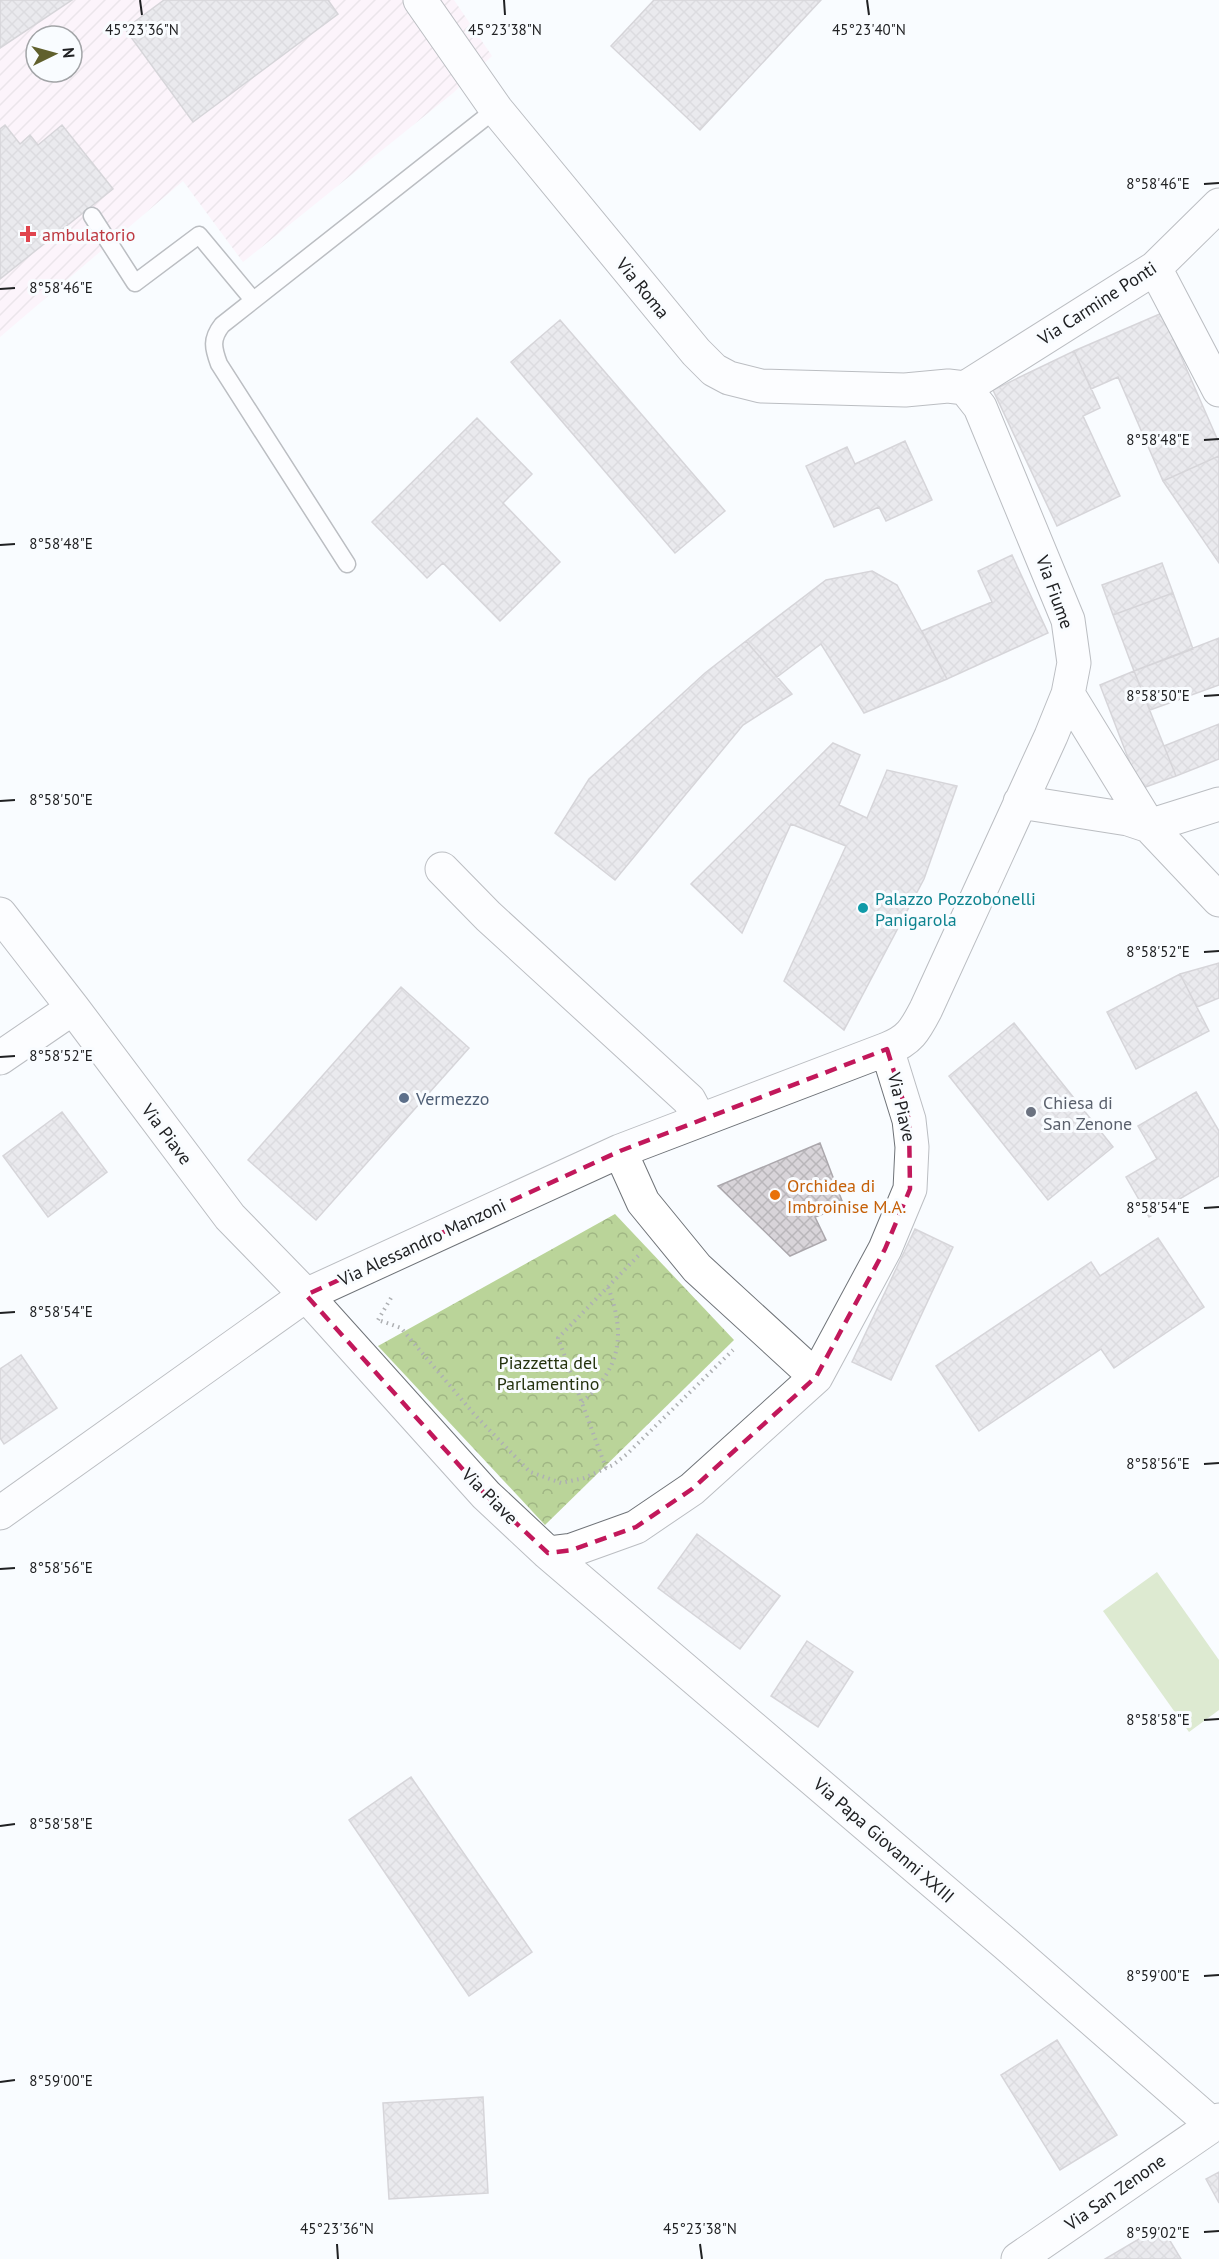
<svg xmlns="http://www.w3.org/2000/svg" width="1219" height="2259" font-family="'PT Sans',sans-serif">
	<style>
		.industrial { fill: url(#industrial-furrows); fill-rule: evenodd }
		.forest { fill: url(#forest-crowns) }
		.pitch { fill: #bad499 }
		.building { fill: url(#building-cross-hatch); stroke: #aba7ac; stroke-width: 1.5 }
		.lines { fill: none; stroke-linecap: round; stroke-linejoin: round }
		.lane-casing { stroke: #6f7378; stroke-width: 19 }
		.street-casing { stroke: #6f7378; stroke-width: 35 }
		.path { stroke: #aeb0b3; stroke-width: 4; stroke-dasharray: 1.5 4.5; stroke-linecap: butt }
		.lane { stroke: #fff; stroke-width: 16 }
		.street { stroke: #fff; stroke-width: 33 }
		.marked { fill: none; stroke: #c2185b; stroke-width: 4.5; stroke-dasharray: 12 8; stroke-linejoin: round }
		.ticks { fill: none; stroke: #202123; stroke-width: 2 }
		.health-dot { fill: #e0444e; stroke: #f9fcff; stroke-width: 2 }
		.culture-dot { fill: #0f9aa8; stroke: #f9fcff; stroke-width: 2 }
		.service-dot { fill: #5c6f8a; stroke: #f9fcff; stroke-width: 2 }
		.worship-dot { fill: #6b7280; stroke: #f9fcff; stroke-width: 2 }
		.food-dot { fill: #e8710a; stroke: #f9fcff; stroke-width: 2 }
		.labels { text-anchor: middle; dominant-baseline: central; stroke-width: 6; stroke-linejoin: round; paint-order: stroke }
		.health-label { font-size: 18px; fill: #be3a42; stroke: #f9fcff; text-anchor: start }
		.street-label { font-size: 18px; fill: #202123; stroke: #f9fcff }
		.culture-label { font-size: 18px; fill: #0d838f; stroke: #f9fcff; text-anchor: start }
		.service-label { font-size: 18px; fill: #4e5e75; stroke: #f9fcff; text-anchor: start }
		.worship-label { font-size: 18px; fill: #5b616d; stroke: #f9fcff; text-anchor: start }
		.food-label { font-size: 18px; fill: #c56008; stroke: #f9fcff; text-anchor: start }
		.park-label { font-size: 18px; fill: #24320e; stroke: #f9fcff }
		.ticks-label { font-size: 15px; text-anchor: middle; fill: #202123; stroke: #f9fcff; stroke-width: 6; stroke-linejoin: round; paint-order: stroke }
	</style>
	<defs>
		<pattern id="industrial-furrows" width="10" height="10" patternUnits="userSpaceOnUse" patternTransform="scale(1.5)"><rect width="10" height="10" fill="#feebf5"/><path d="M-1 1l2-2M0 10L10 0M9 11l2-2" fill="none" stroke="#d9c9d2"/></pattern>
		<pattern id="forest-crowns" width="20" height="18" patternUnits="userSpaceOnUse" patternTransform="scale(1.5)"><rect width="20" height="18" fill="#bad499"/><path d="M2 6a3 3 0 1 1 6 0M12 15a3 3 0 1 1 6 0" fill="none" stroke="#a0b684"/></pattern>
		<pattern id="building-cross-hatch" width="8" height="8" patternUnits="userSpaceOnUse" patternTransform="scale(1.5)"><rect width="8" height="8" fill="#d8d4d9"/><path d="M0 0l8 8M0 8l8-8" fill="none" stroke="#b9b6ba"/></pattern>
	</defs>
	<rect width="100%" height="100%" fill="#f9fcff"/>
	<path class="industrial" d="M0,0H454L492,56L453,93L243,262L183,181L0,337ZM36,36H72V72H36Z"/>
	<path class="forest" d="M615,1214L734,1340L545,1525L378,1346Z"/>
	<path class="pitch" d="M1157,1572L1219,1660V1710L1189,1732L1103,1611Z"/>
	<path class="building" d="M0,0H72L0,48Z
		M164,0H328L338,14L193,122L125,29Z
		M654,0H821L700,130L611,46Z
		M5,125L20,144L30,135L38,145L62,125L113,189L0,279V129Z
		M1162,313L1219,443V456L1163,481L1118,377L1091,389L1074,351Z
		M560,320L725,511L675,553L511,362Z
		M1074,351L1100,408L1083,416L1120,496L1057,526L993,390Z
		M477,418L532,474L503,503L560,562L500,621L443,563L427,578L372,522Z
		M905,441L932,500L886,521L879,507L834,527L806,466L847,447L855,464Z
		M1219,456V563L1163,481Z
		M1012,555L1048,633L947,679L922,631L992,602L978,571Z
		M1162,563L1173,593L1113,615L1102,585Z
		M872,571L897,585L947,679L864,713L821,644L777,677L746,641L826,580Z
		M1173,593L1193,649L1134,671L1113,615Z
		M1219,638V685L1150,710L1134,671Z
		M746,641L792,694L743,725L615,880L555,833L589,779L705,673Z
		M1134,671L1176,776L1140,789L1100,685Z
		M1219,724V759L1176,776L1164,746Z
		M833,743L860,755L839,805L867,818L887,770L957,786L924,879L844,1030L784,981L846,846L791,824L742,933L691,884Z
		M1219,963V998L1197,1007L1180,974Z
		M1180,974L1209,1031L1136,1069L1107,1012Z
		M401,987L469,1048L316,1220L248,1160Z
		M1014,1023L1113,1147L1048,1200L949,1076Z
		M1196,1092L1219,1131V1176L1149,1217L1126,1177L1157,1159L1138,1126Z
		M62,1112L107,1172L48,1217L3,1156Z
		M820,1143L844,1206L815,1217L826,1240L790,1256L718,1186Z
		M915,1229L953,1247L891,1380L852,1362Z
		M1158,1238L1204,1307L1114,1368L1101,1349L979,1431L936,1366L1091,1262L1100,1276Z
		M21,1355L57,1408L4,1444L0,1438V1369Z
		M697,1534L780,1596L740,1649L658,1588Z
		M807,1641L853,1672L818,1727L771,1696Z
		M411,1777L532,1952L469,1996L349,1820Z
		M1057,2040L1117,2135L1060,2170L1001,2075Z
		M483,2097L488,2193L389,2199L383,2103Z
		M1219,2172V2203L1206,2179Z
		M1161,2226L1181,2259H1105Z"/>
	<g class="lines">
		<defs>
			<path id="lane" d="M92,216L135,283L199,235L253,300
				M347,564L219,364C213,348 211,339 222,325L496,109"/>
			<path id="street" d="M420,0L496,109L696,352L714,370L729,378L761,386L905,390L948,386L965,388
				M1155,268L1219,390
				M965,388L1155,268L1219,205
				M1068,694L1149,826L1219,900
				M1020,802L1128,819L1149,826L1219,804
				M442,869L488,916L689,1100L699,1119
				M0,914L73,1008L230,1217L306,1295L486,1495L548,1553L1007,1945L1213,2125L1219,2120
				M0,1058L73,1008
				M620,1151L643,1202L697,1268L816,1377
				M0,1513L306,1295L620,1151L887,1049C910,1040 915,1030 926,1009L1051,736L1068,694L1074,663L1068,620L980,407L965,388
				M548,1553L572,1550L636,1527L692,1489L816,1377L885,1249L910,1189L912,1147L909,1120L887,1049
				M1018,2259L1213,2125"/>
		</defs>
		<use href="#lane" class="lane-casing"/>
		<use href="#street" class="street-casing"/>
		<path class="path" d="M378,1320L391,1298
			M381,1321L401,1328L474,1414L530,1472L561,1483L584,1478L613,1465L627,1454L733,1350
			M582,1402C621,1368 626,1335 608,1287
			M606,1468L558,1338L639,1255"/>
		<use href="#lane" class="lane"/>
		<use href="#street" class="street"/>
	</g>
	<path d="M0 0H1219V2259H0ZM887,1049L909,1120L910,1189L885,1249L816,1377L692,1489L636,1527L572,1550L548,1553L486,1495L306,1295L620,1151Z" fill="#f9fcff" fill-opacity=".55" fill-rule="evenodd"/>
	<path class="marked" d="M887,1049L909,1120L910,1189L885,1249L816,1377L692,1489L636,1527L572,1550L548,1553L486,1495L306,1295L620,1151Z"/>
	<path class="ticks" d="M140,0L142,15M504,0L505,15M867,0L869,15M1204,184L1219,183M0,289L15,288M1204,440L1219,439M0,545L15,544M1204,696L1219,695M0,801L15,800M1204,952L1219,951M0,1057L15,1056M1204,1208L1219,1207M0,1313L15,1312M1204,1464L1219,1463M0,1569L15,1568M1204,1720L1219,1719M0,1826L15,1824M1204,1976L1219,1975M0,2082L15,2080M1204,2232L1219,2231M337,2244L338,2259M700,2244L702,2259"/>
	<path class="health-dot" d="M25 225h6v6h6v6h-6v6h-6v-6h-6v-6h6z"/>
	<circle class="culture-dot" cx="863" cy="908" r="6"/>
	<circle class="service-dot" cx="404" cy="1098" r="6"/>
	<circle class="worship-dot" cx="1031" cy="1112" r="6"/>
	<circle class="food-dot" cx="775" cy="1195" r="6"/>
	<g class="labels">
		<g class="health-label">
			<text x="42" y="234">ambulatorio</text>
		</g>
		<g class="street-label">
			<text transform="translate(643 288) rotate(51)">Via Roma</text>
			<text transform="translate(1097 303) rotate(-33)">Via Carmine Ponti</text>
			<text transform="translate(1055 592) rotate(70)">Via Fiume</text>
			<text transform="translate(902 1107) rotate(77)">Via Piave</text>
			<text transform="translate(167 1134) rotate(53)">Via Piave</text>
			<text transform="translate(422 1242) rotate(-25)">Via Alessandro Manzoni</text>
			<text transform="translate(490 1496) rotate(45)">Via Piave</text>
			<text transform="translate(884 1840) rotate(41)">Via Papa Giovanni XXIII</text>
			<text transform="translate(1115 2192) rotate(-35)">Via San Zenone</text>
		</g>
		<g class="culture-label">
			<text x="875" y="898">Palazzo Pozzobonelli<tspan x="875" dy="21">Panigarola</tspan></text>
		</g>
		<g class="service-label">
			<text x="416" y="1098">Vermezzo</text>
		</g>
		<g class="worship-label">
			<text x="1043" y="1102">Chiesa di<tspan x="1043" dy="21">San Zenone</tspan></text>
		</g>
		<g class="food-label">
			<text x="787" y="1185">Orchidea di<tspan x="787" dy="21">Imbroinise M.A.</tspan></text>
		</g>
		<g class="park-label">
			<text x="548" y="1362">Piazzetta del<tspan x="548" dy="21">Parlamentino</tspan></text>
		</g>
	</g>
	<g class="ticks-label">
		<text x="142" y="35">45°23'36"N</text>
		<text x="505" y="35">45°23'38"N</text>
		<text x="869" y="35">45°23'40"N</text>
		<text x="1158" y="189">8°58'46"E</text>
		<text x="61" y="293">8°58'46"E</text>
		<text x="1158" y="445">8°58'48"E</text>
		<text x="61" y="549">8°58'48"E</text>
		<text x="1158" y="701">8°58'50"E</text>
		<text x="61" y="805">8°58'50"E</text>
		<text x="1158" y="957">8°58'52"E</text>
		<text x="61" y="1061">8°58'52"E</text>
		<text x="1158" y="1213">8°58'54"E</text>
		<text x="61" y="1317">8°58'54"E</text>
		<text x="1158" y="1469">8°58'56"E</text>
		<text x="61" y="1573">8°58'56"E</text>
		<text x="1158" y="1725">8°58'58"E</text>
		<text x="61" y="1829">8°58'58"E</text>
		<text x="1158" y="1981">8°59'00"E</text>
		<text x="61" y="2086">8°59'00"E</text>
		<text x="337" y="2234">45°23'36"N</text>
		<text x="700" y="2234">45°23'38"N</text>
		<text x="1158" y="2238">8°59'02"E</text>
	</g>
	<g transform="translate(54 54) rotate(85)"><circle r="28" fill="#f9fcff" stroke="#a2a4a7" stroke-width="1.5"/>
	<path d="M0-4.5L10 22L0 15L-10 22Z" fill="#60602d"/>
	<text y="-9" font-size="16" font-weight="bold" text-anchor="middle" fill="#202123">N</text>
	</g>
</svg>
